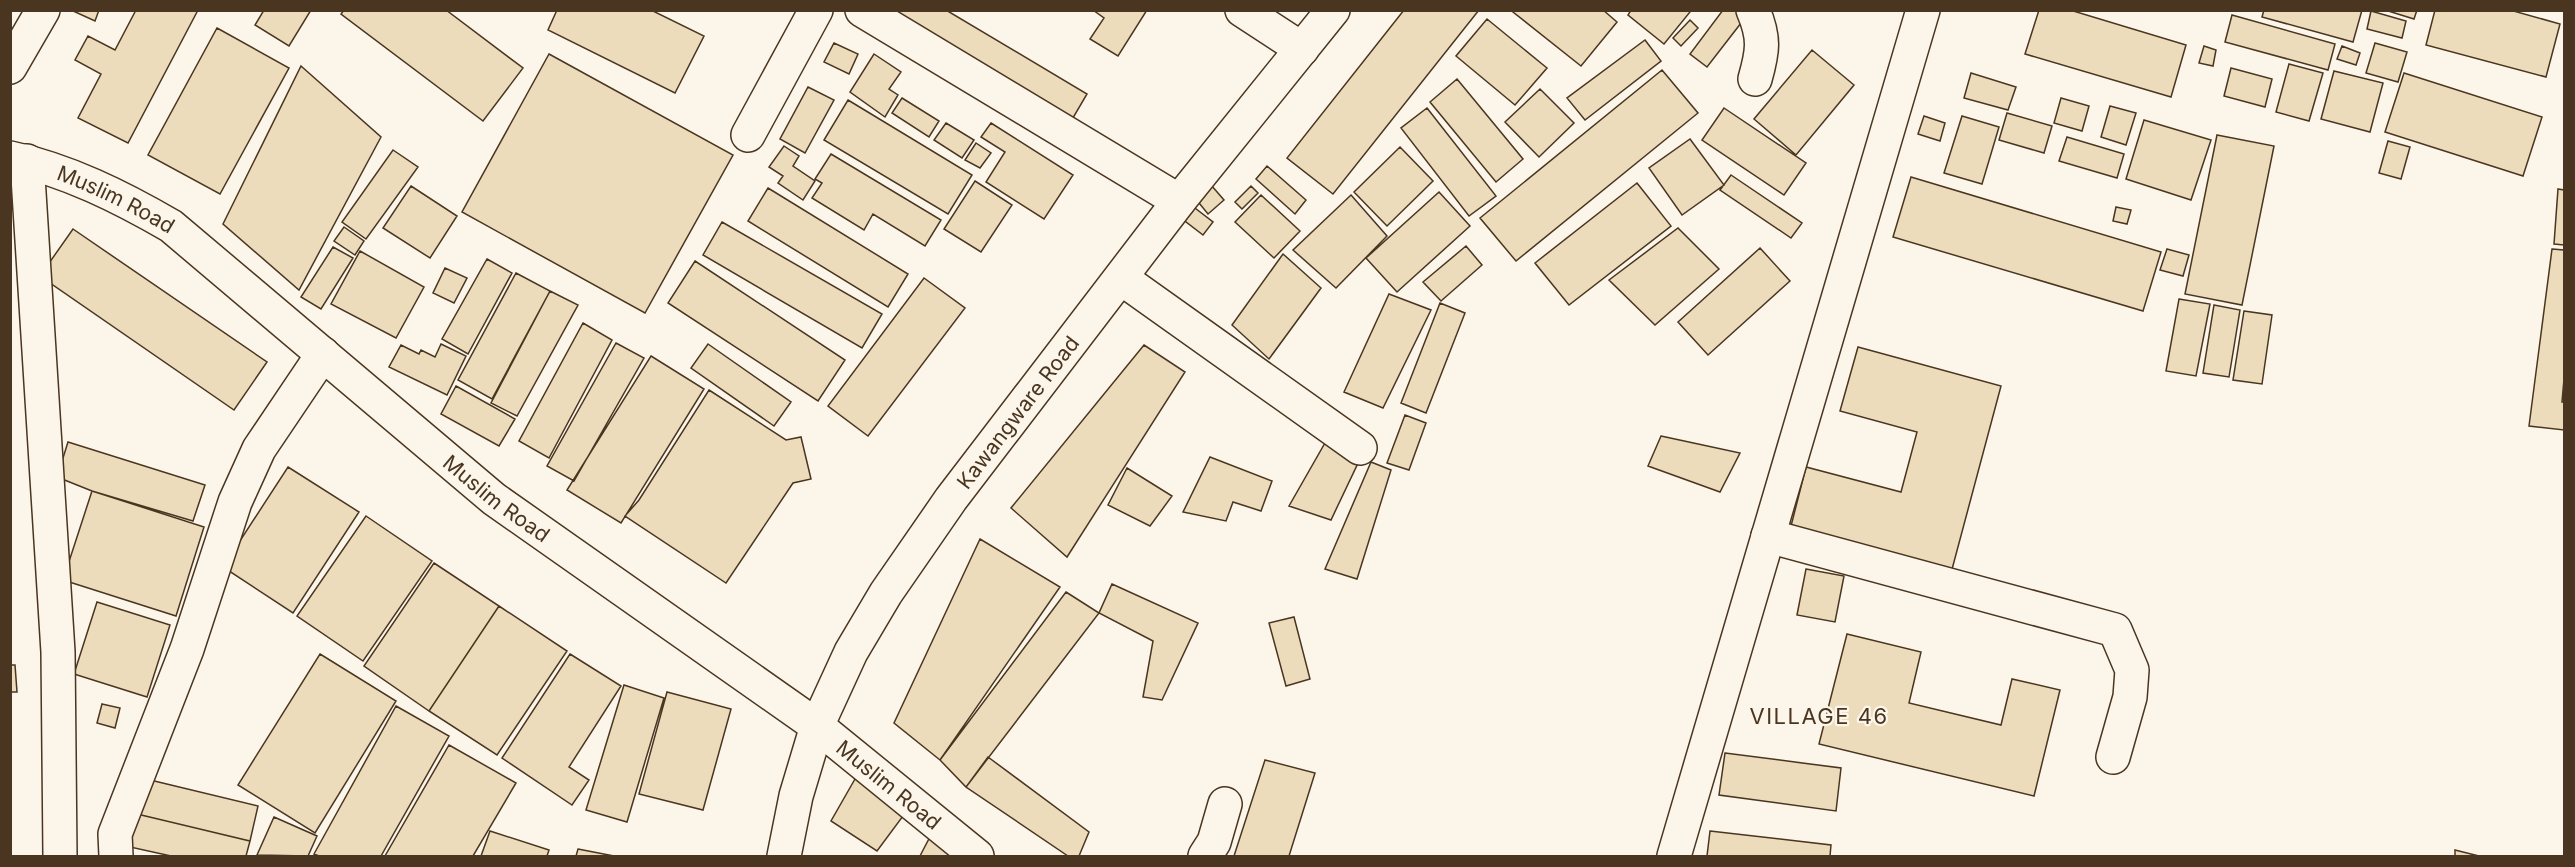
<svg xmlns="http://www.w3.org/2000/svg" width="2575" height="867" font-family="Inter,sans-serif">
	<style>
		.building { fill: #ecdcbc; stroke: #4a3520; stroke-width: 1.5 }
		.lines { fill: none; stroke-linecap: round; stroke-linejoin: round }
		.minor-casing { stroke: #4a3520; stroke-width: 36 }
		.minor { stroke: #fbf6e9; stroke-width: 33 }
		.labels { text-anchor: middle; dominant-baseline: central; stroke-width: 4.5; stroke-linejoin: round; paint-order: stroke }
		.street-label { font-size: 21px; fill: #4a3520; stroke: #fbf6e9 }
		.neighbourhood-label { font-size: 22px; letter-spacing: 1.5px; fill: #4a3520; stroke: #fbf6e9 }
	</style>
	<rect width="100%" height="100%" fill="#fbf6e9"/>
	<path class="building" d="M71,10H99L95,21Z
		M136,10H198L128,143L78,118L101,74L75,60L88,36L115,50Z
		M264,10H311L289,46L255,25Z
		M344,10H446L523,68L483,121L341,14Z
		M557,10H651L704,36L675,93L548,30Z
		M881,10H946L1087,94L1070,123Z
		M1093,10H1147L1118,56L1090,39L1104,18Z
		M1404,10H1479L1333,194L1287,158Z
		M1514,10H1603L1617,22L1581,66L1513,12Z
		M1631,10H1689L1690,12L1664,44L1628,15Z
		M1723,10H1743L1748,14L1707,67L1690,54Z
		M2039,10H2070L2186,45L2171,97L2025,54Z
		M2264,10H2362L2353,42L2262,17Z
		M2385,10H2417L2414,19Z
		M2435,10H2510L2560,24L2546,77L2426,45Z
		M2371,11L2406,21L2402,38L2367,29Z
		M2232,15L2335,44L2328,70L2225,42Z
		M1487,19L1547,68L1515,105L1456,56Z
		M1690,20L1698,28L1681,46L1673,38Z
		M217,28L289,68L220,194L148,155Z
		M1645,40L1661,61L1585,120L1567,98Z
		M834,43L858,54L849,74L824,62Z
		M2375,43L2407,52L2398,82L2366,73Z
		M2204,46L2216,50L2213,66L2199,63Z
		M2342,46L2360,53L2356,65L2337,59Z
		M1812,50L1854,85L1796,155L1754,119Z
		M549,54L733,155L645,313L462,212Z
		M874,54L901,72L889,89L898,95L885,117L850,92Z
		M2289,64L2323,73L2309,121L2276,112Z
		M301,66L381,137L299,290L223,224Z
		M2231,68L2272,79L2265,107L2224,96Z
		M1662,70L1698,113L1516,261L1480,218Z
		M2334,71L2383,83L2370,132L2321,119Z
		M1971,73L2016,87L2008,110L1964,98Z
		M2404,73L2542,117L2523,176L2385,132Z
		M1457,79L1523,159L1496,182L1430,102Z
		M808,87L834,100L805,153L780,139Z
		M1540,89L1574,123L1539,157L1505,122Z
		M902,98L939,121L929,137L892,113Z
		M2061,98L2089,106L2082,131L2054,123Z
		M848,100L972,175L948,214L824,140Z
		M2110,106L2136,113L2126,145L2101,137Z
		M1427,108L1496,196L1469,216L1401,128Z
		M1724,108L1806,163L1784,195L1702,140Z
		M2007,113L2052,126L2044,153L1999,140Z
		M1924,116L1945,123L1940,141L1918,134Z
		M1962,116L1999,127L1982,184L1944,173Z
		M2144,120L2211,140L2191,200L2126,179Z
		M946,123L974,140L962,158L934,140Z
		M991,123L1073,175L1044,219L986,182L1005,152L981,137Z
		M2217,135L2274,146L2242,305L2185,294Z
		M2067,137L2124,154L2117,178L2059,161Z
		M1690,139L1724,185L1682,215L1649,168Z
		M2388,141L2410,147L2401,179L2379,173Z
		M976,143L991,153L980,168L965,160Z
		M784,146L799,156L793,166L815,181L803,200L778,183L783,176L769,167Z
		M1400,147L1433,181L1387,226L1354,192Z
		M393,150L418,167L366,239L342,222Z
		M831,154L941,220L925,246L873,214L864,230L812,198L822,183L815,179Z
		M1267,166L1306,200L1295,214L1256,179Z
		M1731,175L1802,223L1791,238L1720,190Z
		M1911,177L2161,252L2143,311L1893,237Z
		M975,181L1012,205L981,252L944,229Z
		M1637,183L1671,226L1569,305L1535,263Z
		M1211,185L1224,200L1208,214L1195,198Z
		M411,186L457,216L430,258L383,228Z
		M1251,186L1258,193L1242,209L1235,202Z
		M768,188L908,274L888,307L748,221Z
		M2558,189L2564,190V245L2554,244Z
		M1439,192L1470,226L1397,292L1366,258Z
		M1261,195L1300,231L1274,258L1235,222Z
		M1351,195L1387,236L1336,288L1293,250Z
		M1191,205L1213,222L1203,235L1181,218Z
		M2116,207L2131,210L2127,224L2113,221Z
		M722,222L882,314L862,348L703,255Z
		M344,227L364,241L355,255L334,241Z
		M1678,228L1719,269L1655,325L1609,280Z
		M73,229L267,362L234,410L40,276Z
		M1466,246L1482,265L1441,301L1423,282Z
		M333,247L353,258L321,309L301,297Z
		M1760,248L1790,281L1708,355L1678,322Z
		M2167,249L2189,255L2183,276L2160,270Z
		M2552,249L2564,250V379L2562,402H2564V430L2529,426Z
		M360,251L424,287L396,338L331,304Z
		M1283,254L1321,288L1269,359L1232,325Z
		M487,259L512,273L468,354L442,339Z
		M695,261L845,360L818,401L668,303Z
		M445,268L467,278L454,303L433,293Z
		M516,273L550,291L492,399L458,380Z
		M924,278L965,308L868,436L828,406Z
		M550,291L578,305L517,416L491,403Z
		M1389,294L1431,310L1383,408L1344,392Z
		M2179,299L2210,304L2196,376L2166,371Z
		M1440,303L1465,313L1426,413L1401,403Z
		M2214,305L2240,310L2229,377L2203,373Z
		M2244,311L2272,315L2262,384L2233,380Z
		M583,323L612,340L549,458L519,441Z
		M616,343L644,358L574,481L547,466Z
		M441,344L466,356L447,395L389,367L401,345L419,354L421,350L435,357Z
		M708,344L791,402L774,426L691,368Z
		M1144,345L1185,372L1067,557L1011,508Z
		M1858,347L2001,386L1951,573L1790,530L1806,467L1901,492L1917,432L1840,411Z
		M651,356L704,389L621,523L567,490Z
		M456,386L515,419L499,446L441,414Z
		M709,390L786,440L801,437L811,479L793,483L726,583L625,516L639,500Z
		M1405,415L1426,423L1409,470L1387,463Z
		M1661,436L1740,453L1720,492L1648,466Z
		M68,442L205,485L193,521L92,491L57,477Z
		M1325,443L1359,461L1331,520L1289,506Z
		M1210,457L1272,481L1261,511L1233,502L1226,521L1183,512Z
		M1371,462L1391,470L1357,579L1325,569Z
		M288,467L359,512L293,613L223,567Z
		M1127,468L1172,496L1150,526L1108,505Z
		M92,491L204,527L176,616L63,580Z
		M366,516L432,561L363,661L297,616Z
		M980,539L1060,587L940,760L894,723Z
		M434,563L499,606L429,711L364,666Z
		M1806,569L1844,576L1835,622L1797,615Z
		M1112,584L1198,623L1162,700L1143,697L1153,641L1099,613Z
		M1066,592L1099,613L966,787L940,760Z
		M97,602L170,625L147,697L74,674Z
		M499,606L567,651L497,755L429,711Z
		M1294,617L1310,679L1286,686L1269,623Z
		M1847,634L1921,652L1909,703L2001,725L2012,679L2060,690L2034,796L1819,744Z
		M320,654L396,701L315,833L238,785Z
		M570,654L621,686L569,767L589,780L572,805L502,758Z
		M10,665H15L17,692H10Z
		M624,685L664,698L627,822L586,810Z
		M667,692L731,709L703,810L639,794Z
		M102,704L120,708L115,728L97,723Z
		M396,706L449,736L381,856H319L314,854Z
		M449,745L516,783L473,856H385Z
		M1725,753L1841,768L1836,811L1719,795Z
		M988,757L1089,832L1079,856H1068L966,787Z
		M1265,760L1315,773L1289,856H1234Z
		M859,772L909,808L877,851L831,821Z
		M146,779L258,806L250,841L137,814Z
		M137,814L250,841L246,856H171L130,847Z
		M274,817L317,836L308,856L257,855Z
		M490,831L549,850L547,856H481Z
		M933,831L954,856H920Z
		M1710,831L1831,845L1830,856H1707Z
		M578,849L614,856H576Z
		M2455,850L2479,856H2455Z"/>
	<g class="lines">
		<defs>
			<g id="minor">
				<path d="M862,10L1179,201"/>
				<path d="M1242,10L1302,49"/>
				<path d="M1753,10C1765,38 1763,51 1755,79"/>
				<path d="M10,67L43,10"/>
				<path d="M748,135L816,10"/>
				<path id="s1" d="M10,158C67,170 121,197 171,226L494,499L817,726L977,856"/>
				<path d="M27,161L58,652L60,856"/>
				<path d="M1121,278L1360,448"/>
				<path d="M1768,536L2115,630L2132,670L2130,697L2113,757"/>
				<path d="M116,856L115,834L187,649L235,502L259,449L323,354"/>
				<path id="s2" d="M784,856L796,796L817,726L851,652L886,593L951,499L1179,201L1333,10"/>
				<path d="M1205,856L1214,842L1225,804"/>
				<path d="M1674,856L1923,10"/>
			</g>
		</defs>
		<use href="#minor" class="minor-casing"/>
		<use href="#minor" class="minor"/>
	</g>
	<g class="labels">
		<g class="street-label">
			<text stroke="none"><textPath href="#s1" startOffset="114">Muslim Road</textPath></text>
			<text stroke="none"><textPath href="#s2" startOffset="508">Kawangware Road</textPath></text>
			<text stroke="none"><textPath href="#s1" startOffset="600">Muslim Road</textPath></text>
			<text stroke="none"><textPath href="#s1" startOffset="1086">Muslim Road</textPath></text>
		</g>
		<g class="neighbourhood-label">
			<text x="1819" y="716">VILLAGE 46</text>
		</g>
	</g>
	<rect width="2575" height="867" fill="none" stroke="#4a3520" stroke-width="24"/>
</svg>
